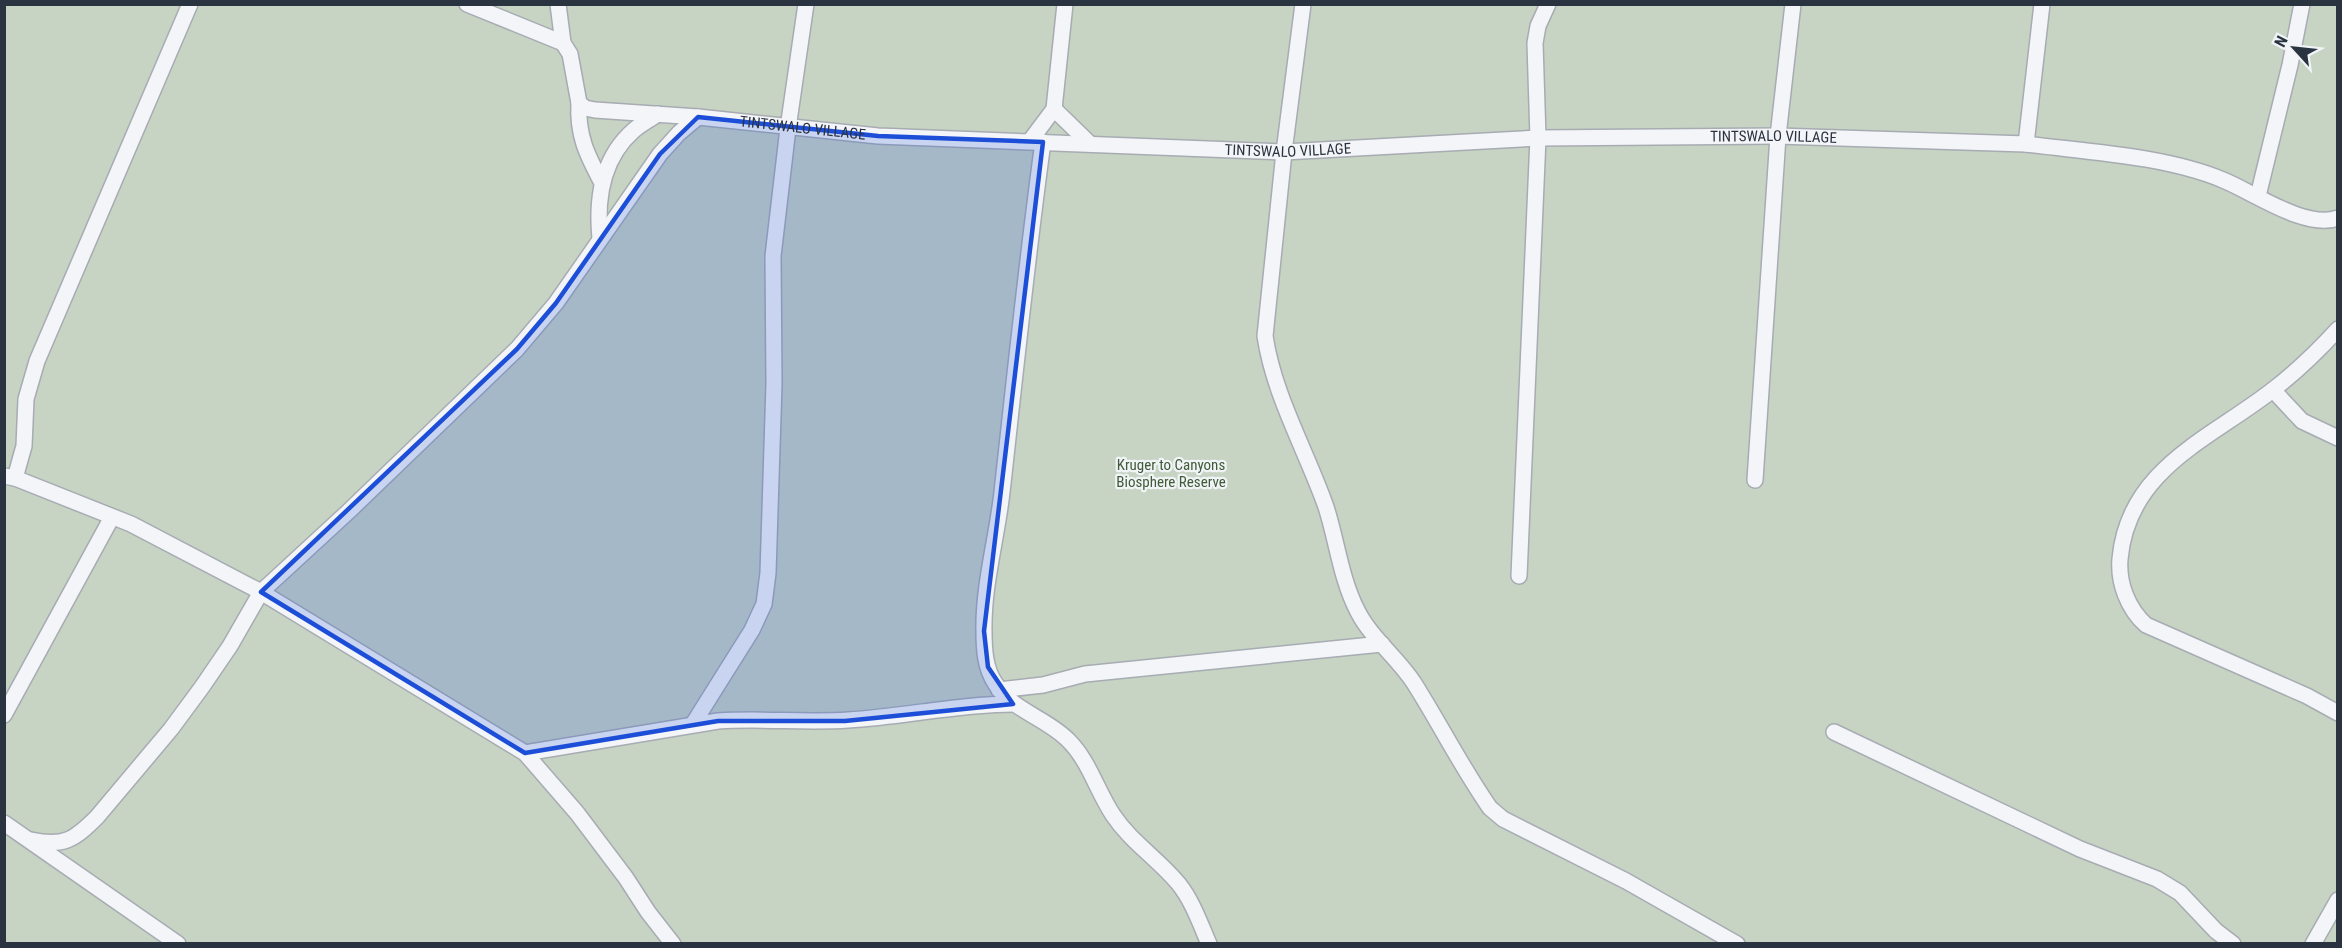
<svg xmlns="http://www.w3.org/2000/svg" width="2342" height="948" font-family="'Roboto Condensed',sans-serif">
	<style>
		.green { fill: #c7d3c3 }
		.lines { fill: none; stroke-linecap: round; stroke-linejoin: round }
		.street-casing { stroke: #a7acb3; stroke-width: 18 }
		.street { stroke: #f4f5f8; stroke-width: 15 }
		.marked { fill: #1d4ed8; fill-opacity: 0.2; stroke: #1d4ed8; stroke-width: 4.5; stroke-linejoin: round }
		.labels { text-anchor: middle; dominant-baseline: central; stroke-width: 4.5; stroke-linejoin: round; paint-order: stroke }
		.street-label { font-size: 15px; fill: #2a3340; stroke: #f1f4f7 }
		.park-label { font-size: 15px; fill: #405b38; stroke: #f1f4f7 }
	</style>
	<rect width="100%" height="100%" fill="#e2e5e9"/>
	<path class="green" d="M5,5H2337V943H5Z"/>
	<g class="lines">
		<defs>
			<g id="street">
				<path id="s1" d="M467,4L563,43L570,54L579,103L585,108L595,110L698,117L878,136L1284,152L1538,138L1778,136L2026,144L2042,4"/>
				<path d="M558,4L563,43"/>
				<path d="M1303,4L1284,152L1265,336C1274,396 1306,450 1326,507C1337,541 1341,580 1358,612C1372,639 1398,658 1414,683C1440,724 1462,768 1490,808L1503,819L1626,881L1737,944"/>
				<path d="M579,103C577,135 587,155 602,183"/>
				<path d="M1054,109L1090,144"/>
				<path d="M1030,141L1054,109L1065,4"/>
				<path d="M1043,142C1027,258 1015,375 1002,492C997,538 983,585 984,631C984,649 985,668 995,683C1012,711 1047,718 1069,741C1089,761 1097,791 1113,815C1131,842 1157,858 1178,883C1192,900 1200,923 1209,944"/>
				<path d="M2026,144C2089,152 2165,156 2223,180C2253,192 2306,230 2338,218"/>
				<path d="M2258,196L2290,65L2302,4"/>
				<path d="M600,238C596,198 602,158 634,130C641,124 650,119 658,114"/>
				<path d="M2338,329C2318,351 2297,371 2274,389C2212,438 2128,468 2120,559C2118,583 2128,609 2146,625L2307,696L2338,713"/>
				<path d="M2273,390L2302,421L2338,438"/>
				<path d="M4,476L15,478L131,524L261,592L525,753L577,813L626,878L648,912L673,944"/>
				<path d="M15,478L24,446L26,399L37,361L190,4"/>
				<path d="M1755,480L1778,136L1793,4"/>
				<path d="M1519,576L1538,138L1535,43L1538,26L1548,4"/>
				<path d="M999,690L1043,685L1085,674L1382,644"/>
				<path d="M4,715L112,517"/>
				<path d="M693,724L752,630L764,604L768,573L774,384L773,256L788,128L806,4"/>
				<path d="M1834,732L2080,849L2157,879L2180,893L2216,931L2233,944"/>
				<path d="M525,753L718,721C762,718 805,723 848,720C903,717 958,704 1013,704"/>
				<path d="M4,823L178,944"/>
				<path d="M31,840C64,847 74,840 97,817L171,729L202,687L230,646L261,592L349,511L517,349L556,303L660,154L679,133L698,117"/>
				<path d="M2313,944L2338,900"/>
			</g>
		</defs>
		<use href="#street" class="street-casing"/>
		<use href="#street" class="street"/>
	</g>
	<path class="marked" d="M698,117L878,136L1043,142L984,631L988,667L1013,704L845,721H718L525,753L261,592L517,349L556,303L660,154Z"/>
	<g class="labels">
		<g class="street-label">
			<text stroke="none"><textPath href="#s1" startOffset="393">TINTSWALO VILLAGE</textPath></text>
			<text stroke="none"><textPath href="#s1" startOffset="1365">TINTSWALO VILLAGE</textPath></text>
			<text stroke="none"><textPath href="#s1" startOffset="879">TINTSWALO VILLAGE</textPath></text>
		</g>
		<g class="park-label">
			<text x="1171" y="465">Kruger to Canyons<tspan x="1171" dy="17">Biosphere Reserve</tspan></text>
		</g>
	</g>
	<rect width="2342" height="948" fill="none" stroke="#2a3340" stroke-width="12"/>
	<g transform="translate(2294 48) rotate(297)" stroke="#f1f4f7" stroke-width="4.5" paint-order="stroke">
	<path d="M0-4.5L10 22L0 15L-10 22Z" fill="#2a3340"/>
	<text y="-9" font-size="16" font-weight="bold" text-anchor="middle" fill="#2a3340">N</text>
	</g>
</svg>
